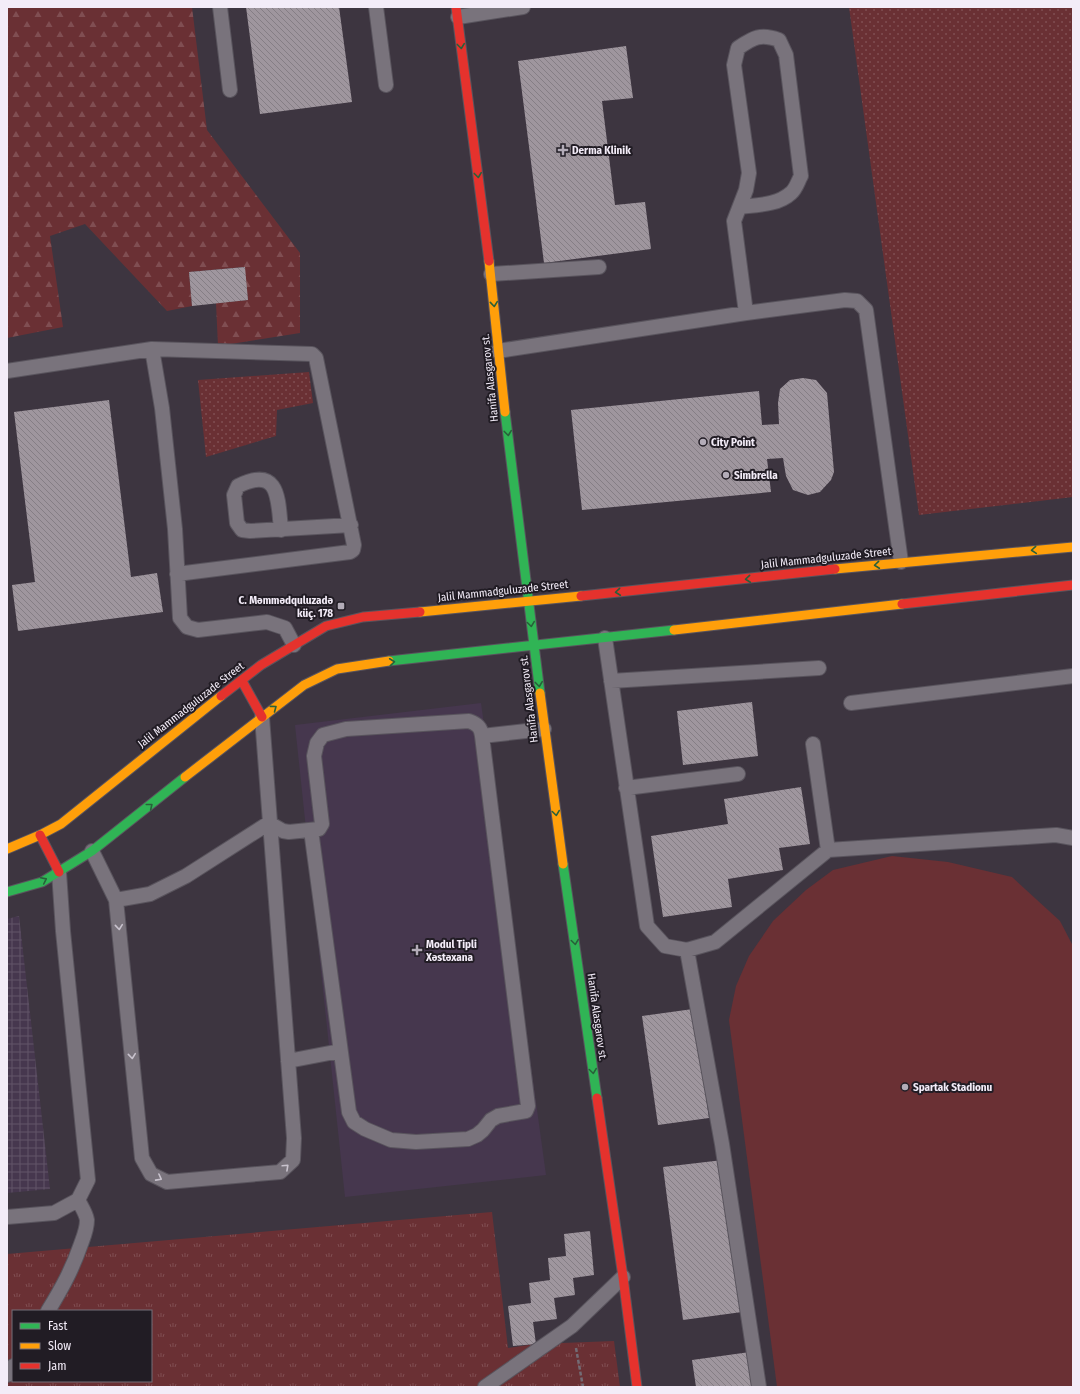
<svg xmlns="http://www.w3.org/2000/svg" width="1080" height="1394" font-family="'Fira Sans Condensed',sans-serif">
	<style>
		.built { fill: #46374e }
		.industrial { fill: url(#industrial-grid) }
		.grass { fill: url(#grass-dots) }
		.forest { fill: url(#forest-firs) }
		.park { fill: url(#park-tufts); fill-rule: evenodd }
		.garden { fill: #6a3034 }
		.building { fill: url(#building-back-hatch) }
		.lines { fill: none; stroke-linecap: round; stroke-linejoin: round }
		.lane-casing { stroke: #59545d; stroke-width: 16 }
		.fast-casing { stroke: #59545d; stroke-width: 11 }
		.slow-casing { stroke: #59545d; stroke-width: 11 }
		.jam-casing { stroke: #59545d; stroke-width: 11 }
		.path { stroke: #736c75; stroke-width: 2.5; stroke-dasharray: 4 2; stroke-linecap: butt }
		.lane { stroke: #79737c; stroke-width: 14 }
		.fast { stroke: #30b455; stroke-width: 9 }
		.slow { stroke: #ff9f0a; stroke-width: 9 }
		.jam { stroke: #e5322d; stroke-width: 9 }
		.oneway { stroke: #28603a }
		.oneway2 { stroke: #c8c2cd }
		.poi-dot { fill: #b3acb8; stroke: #211c24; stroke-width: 1.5 }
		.labels { text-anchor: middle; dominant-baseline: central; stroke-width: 4; stroke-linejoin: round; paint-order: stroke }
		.poi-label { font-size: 11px; font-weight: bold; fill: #f3ecf8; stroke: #211c24; text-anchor: start }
		.street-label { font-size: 11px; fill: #f3ecf8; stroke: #211c24 }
	</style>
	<defs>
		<pattern id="industrial-grid" width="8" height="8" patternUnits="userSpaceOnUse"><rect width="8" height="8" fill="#46374e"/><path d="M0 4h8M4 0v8" fill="none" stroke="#615468"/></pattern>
		<pattern id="grass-dots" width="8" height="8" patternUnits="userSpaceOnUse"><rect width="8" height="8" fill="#6a3034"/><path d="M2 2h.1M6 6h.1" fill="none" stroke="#804e52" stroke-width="1.8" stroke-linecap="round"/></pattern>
		<pattern id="forest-firs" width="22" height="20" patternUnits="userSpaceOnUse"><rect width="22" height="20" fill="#6a3034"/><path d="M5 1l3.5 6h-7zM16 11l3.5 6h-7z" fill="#804e52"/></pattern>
		<pattern id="park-tufts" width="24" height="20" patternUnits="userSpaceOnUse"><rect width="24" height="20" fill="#6a3034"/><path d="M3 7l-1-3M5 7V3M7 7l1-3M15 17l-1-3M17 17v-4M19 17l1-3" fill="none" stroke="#804e52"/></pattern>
		<pattern id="building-back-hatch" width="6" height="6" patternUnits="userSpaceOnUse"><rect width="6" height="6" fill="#9f969e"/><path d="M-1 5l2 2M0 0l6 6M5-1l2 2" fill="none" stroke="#857e85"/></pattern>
	</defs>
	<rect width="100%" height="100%" fill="#3d3540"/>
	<path class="built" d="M481,703L546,1175L345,1197L295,725Z"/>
	<path class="industrial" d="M19,916L50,1189L7,1193V919Z"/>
	<path class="grass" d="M849,7H1073V497L919,515Z
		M309,372L313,403L277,410L276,436L206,457L198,380Z"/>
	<path class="forest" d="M7,7H192L207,130L300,253V333L218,346L216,303L248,300L244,267L189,272L192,306L167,311L85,224L50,236L63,327L7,338Z"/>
	<path class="park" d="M492,1212L508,1348L536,1344L614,1341L620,1387H7V1254ZM13,1311H151V1381H13Z"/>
	<path class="garden" d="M892,856L948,862L1012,877L1060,921L1073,946V1387H777L729,1020L736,986L749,956L773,921L806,890L833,870Z"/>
	<path class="building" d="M246,7H339L352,102L260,114Z
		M626,46L633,98L602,101L615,205L645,202L651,249L544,263L518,61Z
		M245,267L248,300L192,306L189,272Z
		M803,378L816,380L827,393L834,472L831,480L820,492L808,495L793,490L786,476L783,458L767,459L771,492L582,510L571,410L759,391L762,425L779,424L778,403L780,389L790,380Z
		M109,400L131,577L157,573L163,612L18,631L12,585L35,582L14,412Z
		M752,702L758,756L683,765L677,711Z
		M801,787L810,844L779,848L783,870L728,879L732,907L663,917L651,836L728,824L724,799Z
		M693,1009L709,1118L658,1125L642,1016Z
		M723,1160L742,1312L683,1320L663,1167Z
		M590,1231L594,1275L573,1278L575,1295L554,1298L557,1319L533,1322L536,1344L513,1346L508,1306L531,1303L529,1283L550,1280L548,1258L566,1256L564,1234Z
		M750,1352L755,1387H696L692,1360Z"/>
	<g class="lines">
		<defs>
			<path id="lane" d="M220,7L230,90
				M376,7L386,85
				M458,17L523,7
				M740,207C757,205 778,205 791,193C796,189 798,181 801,176L786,55L779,40C760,33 753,38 738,48L734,65L749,173L746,190L734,221L746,313
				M491,274L599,267
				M152,349L312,354L316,358L317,363L354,545L353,550L350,552L177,574
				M498,351L746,313L845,300L857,301L866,310L901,562
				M7,371L152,349L162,408L175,529L180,618L187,627L198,630L267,622L285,628L294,645
				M281,530C278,500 280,465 238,486L234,495L237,523L242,530L250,531L351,525
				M605,638L647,926L665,946L687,950L715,942L828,850
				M611,681L819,668
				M851,703L1073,676
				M482,736L544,729
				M813,744L828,850L1056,835L1073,838
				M626,788L738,774
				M92,851L116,900L142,1158L151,1174L167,1182L280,1172L293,1160L294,1138L262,717
				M116,900L150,894L186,876L269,823L283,831L289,832L319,829L322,824L314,756L317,743L323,735L346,729L469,721C477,724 481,727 482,736L493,825L528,1106L526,1111L498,1116L491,1120L483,1130L477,1135L468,1139L416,1142L391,1140L365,1129L354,1122L349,1112L311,830
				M687,950L722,1144L759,1387
				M288,1061L340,1051
				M7,1217L54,1213L78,1200L88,1180L63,931L59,872
				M48,1311C62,1288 72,1270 81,1244C84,1236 87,1229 87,1220C86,1213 81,1206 78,1200
				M7,1375L13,1366
				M485,1387L572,1326L623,1277"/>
			<path id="fast" d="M505,412L540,693
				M389,661L674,630
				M563,864L597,1098
				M7,892L42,882L92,851L185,777"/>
			<path id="slow" d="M489,261L505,412
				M835,569L1073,547
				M420,612L581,596
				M674,630L902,604
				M540,693L563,864
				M185,777L304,685L337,669L389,661
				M7,849L40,835L61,824L221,696"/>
			<path id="jam" d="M456,7L489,261
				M581,596L835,569
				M902,604L1073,585
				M242,681L262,717
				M221,696L261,665L326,626L363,617L420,612
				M40,835L59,872
				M597,1098L623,1277L637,1387"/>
		</defs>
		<use href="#lane" class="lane-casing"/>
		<use href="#fast" class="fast-casing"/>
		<use href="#slow" class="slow-casing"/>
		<use href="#jam" class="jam-casing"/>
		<path class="path" d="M576,1348L583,1387"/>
		<use href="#lane" class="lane"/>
		<use href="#fast" class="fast"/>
		<use href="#slow" class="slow"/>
		<use href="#jam" class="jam"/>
	</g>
	<defs><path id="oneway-chevron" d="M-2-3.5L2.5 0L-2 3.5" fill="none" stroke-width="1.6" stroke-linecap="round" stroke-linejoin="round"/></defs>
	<g class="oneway">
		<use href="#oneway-chevron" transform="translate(461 46) rotate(83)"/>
		<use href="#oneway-chevron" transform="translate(478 175) rotate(83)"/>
		<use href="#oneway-chevron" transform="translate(494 304) rotate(84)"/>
		<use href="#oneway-chevron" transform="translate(508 433) rotate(83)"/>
		<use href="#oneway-chevron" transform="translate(1034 550) rotate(175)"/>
		<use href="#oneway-chevron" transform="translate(877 565) rotate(174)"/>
		<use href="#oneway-chevron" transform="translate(748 579) rotate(174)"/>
		<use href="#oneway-chevron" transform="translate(618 592) rotate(174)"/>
		<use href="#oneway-chevron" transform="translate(531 624) rotate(82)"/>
		<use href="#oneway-chevron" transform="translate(392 662) rotate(-6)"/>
		<use href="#oneway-chevron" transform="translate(539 684) rotate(83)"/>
		<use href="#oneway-chevron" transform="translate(274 708) rotate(-37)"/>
		<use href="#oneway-chevron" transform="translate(150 806) rotate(-39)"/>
		<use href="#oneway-chevron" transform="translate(556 813) rotate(82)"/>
		<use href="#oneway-chevron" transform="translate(44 880) rotate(-26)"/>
		<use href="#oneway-chevron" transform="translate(575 942) rotate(82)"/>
		<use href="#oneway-chevron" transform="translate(593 1071) rotate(82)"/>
	</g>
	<g class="oneway2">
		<use href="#oneway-chevron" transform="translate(119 927) rotate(84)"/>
		<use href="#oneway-chevron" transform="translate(132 1056) rotate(84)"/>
		<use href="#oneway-chevron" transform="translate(286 1167) rotate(-43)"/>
		<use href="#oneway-chevron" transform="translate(159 1178) rotate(28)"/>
	</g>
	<g class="poi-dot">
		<path d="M561 144h4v4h4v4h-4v4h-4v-4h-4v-4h4z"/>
		<circle cx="703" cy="442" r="4"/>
		<circle cx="726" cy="475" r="4"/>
		<rect x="337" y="602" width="8" height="8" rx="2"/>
		<path d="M415 944h4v4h4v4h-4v4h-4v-4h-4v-4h4z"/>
		<circle cx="905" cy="1087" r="4"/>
	</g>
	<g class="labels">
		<g class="poi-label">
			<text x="572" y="150">Derma Klinik</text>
			<text x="711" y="442">City Point</text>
			<text x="734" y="475">Simbrella</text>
			<text x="333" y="600" text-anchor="end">C. Məmmədquluzadə<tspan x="333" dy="13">küç. 178</tspan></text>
			<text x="426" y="944">Modul Tipli<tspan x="426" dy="13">Xəstəxana</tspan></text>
			<text x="913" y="1087">Spartak Stadionu</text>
		</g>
		<g class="street-label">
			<text transform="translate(490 378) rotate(-96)">Hanifa Alasgarov st.</text>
			<text transform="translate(826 558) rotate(-6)">Jalil Mammadguluzade Street</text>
			<text transform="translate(503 591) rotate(-6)">Jalil Mammadguluzade Street</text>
			<text transform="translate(529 699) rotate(-97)">Hanifa Alasgarov st.</text>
			<text transform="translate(191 705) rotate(-38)">Jalil Mammadguluzade Street</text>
			<text transform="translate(597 1017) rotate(82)">Hanifa Alasgarov st.</text>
		</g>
	</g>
	<rect width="1080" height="1394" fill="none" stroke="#f3ecf8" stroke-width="16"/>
	<rect x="12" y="1310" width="140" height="72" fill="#211c24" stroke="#756f79"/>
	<rect x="20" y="1323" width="20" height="6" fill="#30b455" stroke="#756f79"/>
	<text x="48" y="1330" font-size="12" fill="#f3ecf8">Fast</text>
	<rect x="20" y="1343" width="20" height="6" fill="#ff9f0a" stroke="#756f79"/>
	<text x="48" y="1350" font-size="12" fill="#f3ecf8">Slow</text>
	<rect x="20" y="1363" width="20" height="6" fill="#e5322d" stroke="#756f79"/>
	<text x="48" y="1370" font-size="12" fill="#f3ecf8">Jam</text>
</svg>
